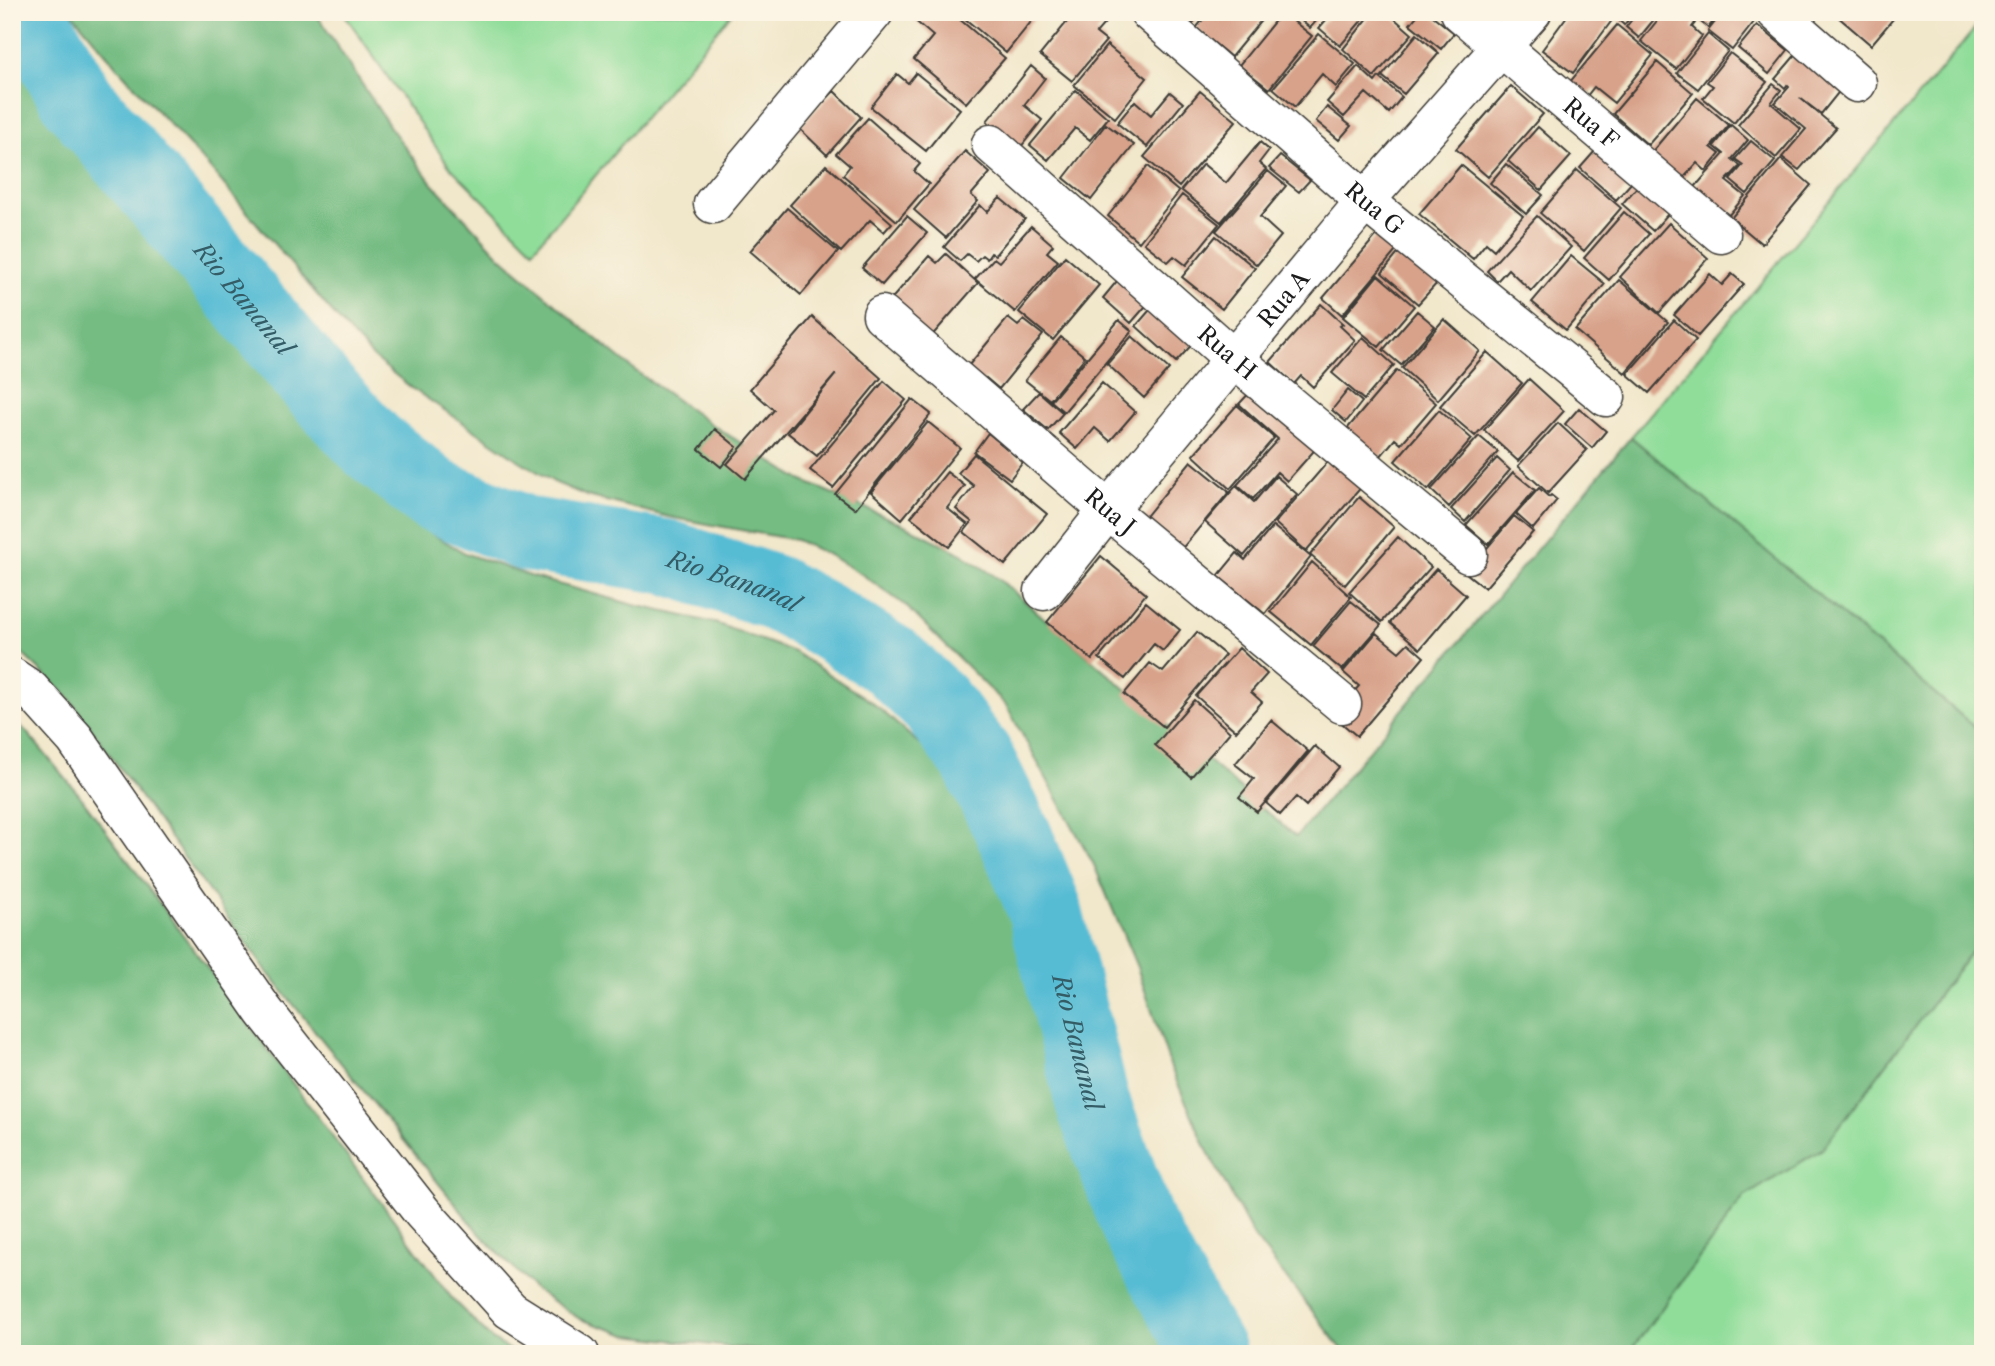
<svg xmlns="http://www.w3.org/2000/svg" width="1995" height="1366" font-family="'Libre Caslon Text',serif">
	<style>
		.green { fill: #90dd9a; stroke: #567c5b; stroke-width: 2 }
		.forest { fill: #74bc82; stroke: #486c4f; stroke-width: 2 }
		.lines { fill: none; stroke-linecap: round; stroke-linejoin: round }
		.river { stroke: #56bcd4; stroke-width: 75 }
		.building { fill: #d8a28a }
		.minor-casing { stroke: #3c3a36; stroke-width: 41 }
		.minor { stroke: #fff; stroke-width: 38 }
		.labels { text-anchor: middle; dominant-baseline: central; stroke-width: 5; stroke-linejoin: round; paint-order: stroke }
		.street-label { font-size: 23px; fill: #1c1c1c; stroke: #fcf5e5 }
		.water-label { font-size: 24px; font-style: italic; fill: #335c66; stroke: #fcf5e5 }
	</style>
	<rect width="100%" height="100%" fill="#fcf5e5"/>
	<filter id="ink" filterUnits="userSpaceOnUse"><feTurbulence type="fractalNoise" baseFrequency=".0143" numOctaves="2"/><feDisplacementMap in="SourceGraphic" scale="14" xChannelSelector="R" yChannelSelector="G"/><feConvolveMatrix kernelMatrix="1 2 1 2 8 2 1 2 1" color-interpolation-filters="sRGB"/></filter>
	<filter id="wash" filterUnits="userSpaceOnUse"><feTurbulence type="fractalNoise" baseFrequency=".00686" numOctaves="4" result="noise"/><feDisplacementMap in="SourceGraphic" scale="28" xChannelSelector="R" yChannelSelector="G"/><feGaussianBlur stdDeviation="1.57" result="paint"/><feColorMatrix in="noise" values="0 0 0 0 0 0 0 0 0 0 0 0 0 0 0 0 0 1.4 0 .05"/><feComposite in="paint" operator="in"/></filter>
	<g filter="url(#wash)">
		<rect width="100%" height="100%" fill="#f1e7cb"/>
		<path class="green" d="M343,12H733L533,250L449,166Z
			M1983,19V734L1631,437Z
			M1983,936V1354H1628L1744,1197L1822,1149Z"/>
		<path class="forest" d="M71,12H315L390,127L432,183L500,256L584,329L633,369L709,423L801,480L909,527L962,554L999,579L1296,837L1631,437L1983,734V936L1822,1149L1744,1197L1628,1354H1346L1254,1237L1207,1150L1171,1068L1137,967L1094,865L1006,705L906,606L863,575L825,553L796,540L669,517L587,496L554,482L520,461L413,389L374,358L341,323L210,168L118,68Z
			M12,56L100,177L258,369L347,466L406,519L467,554L533,577L634,605L715,623L794,652L873,703L923,747L965,801L998,867L1085,1164L1121,1252L1172,1354H789L627,1335L580,1319L534,1289L479,1233L267,972L69,698L12,644Z
			M12,721L24,729L78,793L454,1301L492,1339L516,1354H12Z"/>
		<g class="lines">
			<path class="river" id="s1" d="M28,12L78,100L319,388L372,445L434,495L527,534L667,557L773,592L823,619L892,662L935,703L976,757L1015,836L1044,907L1093,1104L1139,1228L1209,1354"/>
		</g>
		<g id="blocks">
			<path class="building" d="M905,12H951L1005,58L966,103L914,59L933,36Z
				M957,12H1039L1006,53Z
				M1075,12H1107L1111,16L1096,33L1106,41L1072,81L1040,55Z
				M1178,12H1202L1192,24Z
				M1209,12H1268L1231,57L1196,28Z
				M1282,12L1312,36L1269,89L1239,65Z
				M1291,12H1324L1310,28Z
				M1333,12H1369L1340,46L1319,28Z
				M1373,12H1387L1412,34L1374,77L1343,49Z
				M1420,12H1428L1454,33L1441,49L1410,24Z
				M1570,12H1604L1613,19L1573,73L1542,50Z
				M1613,12H1635L1624,25L1612,14Z
				M1638,12H1660L1639,38L1626,27Z
				M1664,12H1683L1695,23L1692,27L1702,36L1676,69L1641,41Z
				M1699,12H1720L1708,28L1695,17Z
				M1723,12H1741L1754,22L1732,50L1708,31Z
				M1838,12H1899L1871,45L1836,15Z
				M1617,25L1653,55L1614,103L1594,87L1586,97L1569,83Z
				M1757,25L1788,50L1769,74L1738,48Z
				M1319,34L1355,64L1336,87L1322,74L1295,107L1273,88Z
				M1417,34L1439,53L1404,94L1382,76Z
				M1708,34L1728,51L1698,89L1677,73Z
				M1107,45L1147,78L1115,118L1074,85Z
				M1798,52L1842,88L1821,114L1800,98L1836,128L1799,170L1782,157L1806,129L1775,103L1789,87L1787,85L1785,88L1775,79Z
				M1730,53L1767,82L1734,123L1703,98L1713,86L1707,82Z
				M1657,62L1693,93L1648,145L1613,114Z
				M1031,66L1045,78L1024,105L1042,120L1020,148L987,121Z
				M1358,66L1375,82L1379,77L1402,97L1389,113L1366,93L1344,117L1327,102Z
				M916,73L960,109L926,151L871,107L897,74L908,83Z
				M1773,84L1781,90L1771,103L1801,129L1776,158L1738,125Z
				M1511,86L1543,114L1488,177L1456,149Z
				M1076,90L1108,118L1090,140L1075,128L1048,160L1030,145Z
				M834,91L861,117L827,155L799,128Z
				M1200,91L1236,121L1179,187L1144,157Z
				M1170,92L1183,103L1147,147L1117,123L1135,101L1151,115Z
				M1697,98L1729,125L1711,147L1720,154L1706,171L1697,163L1681,181L1650,154Z
				M1327,107L1351,126L1339,140L1316,121Z
				M868,118L920,164L914,171L929,184L897,221L843,175L850,166L836,154Z
				M1106,124L1134,145L1091,200L1064,178Z
				M1731,125L1748,140L1732,159L1740,166L1726,181L1745,196L1728,216L1695,187L1724,154L1714,146Z
				M1538,127L1571,156L1541,190L1508,161Z
				M1751,141L1775,161L1747,194L1730,180L1743,165L1735,159Z
				M1260,142L1269,150L1259,163L1266,169L1221,222L1181,190L1203,164L1226,183Z
				M965,151L990,173L971,195L978,201L946,238L914,210Z
				M1595,151L1632,182L1616,200L1580,168Z
				M1280,156L1310,180L1299,192L1269,168Z
				M1781,159L1811,185L1762,244L1731,218Z
				M1506,164L1543,195L1526,214L1490,183Z
				M826,165L892,223L884,232L870,220L841,252L790,205Z
				M1461,165L1523,216L1494,250L1486,243L1473,259L1419,214Z
				M1148,166L1179,192L1139,242L1108,216Z
				M1577,170L1621,208L1584,251L1540,213Z
				M1268,171L1286,186L1260,217L1281,236L1257,265L1216,231Z
				M1637,187L1668,214L1653,231L1622,204Z
				M1182,195L1219,224L1186,265L1174,256L1168,262L1144,243Z
				M1000,198L1025,219L995,255L991,253L987,259L982,255L976,261L967,254L960,261L944,247L980,205L987,212Z
				M787,208L838,252L801,295L750,251Z
				M1624,212L1649,234L1609,280L1584,258Z
				M907,216L927,233L882,285L862,268Z
				M1537,216L1571,247L1531,291L1508,269L1497,281L1487,271Z
				M1669,223L1708,258L1659,313L1620,277Z
				M1031,226L1053,245L1047,252L1058,261L1015,312L975,279L994,258L999,262Z
				M1382,229L1401,245L1342,315L1323,298Z
				M1216,236L1255,268L1222,309L1182,277Z
				M1401,250L1438,282L1418,304L1382,273Z
				M946,254L978,283L929,339L888,303L929,256L937,263Z
				M1065,256L1099,285L1053,340L1019,312Z
				M1571,256L1605,284L1566,330L1532,302Z
				M1710,274L1722,285L1732,274L1744,284L1698,336L1674,315Z
				M1122,275L1151,300L1131,323L1103,298Z
				M1378,275L1414,306L1379,347L1343,317Z
				M1619,280L1668,322L1625,373L1575,330Z
				M1155,304L1196,340L1176,362L1136,326Z
				M1321,304L1343,324L1340,326L1355,340L1313,387L1301,376L1294,384L1270,362Z
				M1417,311L1435,326L1401,365L1383,350Z
				M812,317L881,378L817,456L788,433L836,374L745,479L727,464L774,410L750,389Z
				M1008,318L1018,326L1024,320L1043,335L999,389L986,378L980,385L964,371Z
				M1444,319L1480,351L1438,400L1402,368Z
				M1119,320L1132,331L1064,412L1051,401Z
				M1674,320L1696,340L1649,393L1627,374Z
				M1132,336L1169,369L1144,398L1107,364Z
				M1061,337L1085,357L1050,400L1025,380Z
				M1363,337L1394,365L1364,400L1332,373Z
				M1487,352L1522,383L1475,436L1440,406Z
				M1397,370L1436,403L1401,444L1395,439L1380,457L1347,429Z
				M1529,379L1564,411L1518,461L1484,430Z
				M884,381L906,400L833,488L810,470Z
				M1102,383L1135,412L1110,441L1095,428L1077,449L1059,433Z
				M1255,387L1320,444L1287,481L1277,472L1253,499L1237,485L1278,439L1239,404Z
				M1348,390L1362,402L1346,422L1332,410Z
				M1039,392L1063,413L1048,430L1023,409Z
				M912,399L931,414L855,509L835,494Z
				M1237,405L1274,438L1230,489L1193,455Z
				M1579,408L1606,431L1592,448L1565,424Z
				M1439,410L1472,439L1428,490L1395,461Z
				M928,422L960,448L902,519L871,492Z
				M1558,423L1587,450L1548,493L1518,466Z
				M715,429L737,447L721,467L699,449Z
				M988,433L1023,462L1010,479L974,452Z
				M1479,436L1498,452L1449,507L1431,490Z
				M974,454L1047,514L1005,565L964,532L972,522L956,509L974,486L958,473Z
				M1332,457L1364,484L1306,551L1275,523Z
				M1497,458L1510,470L1465,522L1451,509Z
				M1191,461L1229,492L1180,551L1143,520Z
				M947,472L965,486L947,508L967,524L949,547L911,517Z
				M1513,472L1535,490L1488,544L1466,525Z
				M1276,476L1297,494L1244,556L1205,522L1236,486L1254,502Z
				M1539,488L1549,497L1551,495L1557,500L1533,529L1516,514Z
				M1359,497L1394,527L1345,585L1310,555Z
				M1514,516L1533,532L1485,588L1466,573Z
				M1273,526L1311,557L1265,614L1218,576L1237,553L1245,560Z
				M1398,537L1431,567L1382,622L1349,592Z
				M1101,556L1146,594L1092,660L1047,622Z
				M1312,562L1351,597L1311,645L1271,612Z
				M1436,569L1466,595L1420,649L1390,623Z
				M1351,601L1381,625L1342,670L1313,646Z
				M1146,602L1180,630L1163,651L1154,644L1125,679L1099,658Z
				M1197,632L1225,655L1164,727L1124,694L1150,663L1163,672Z
				M1376,633L1399,652L1408,643L1424,657L1357,736L1333,716L1359,686L1343,672Z
				M1239,648L1267,674L1251,692L1262,702L1236,731L1196,696Z
				M1194,700L1230,732L1191,777L1155,745Z
				M1271,720L1308,751L1257,812L1239,797L1254,779L1235,764Z
				M1315,746L1339,767L1306,806L1296,797L1280,815L1266,803Z"/>
		</g>
	</g>
	<g filter="url(#ink)">
		<use href="#blocks" fill-opacity="0" stroke="#3c3a36" stroke-width="2"/>
		<g class="lines">
			<defs>
				<g id="minor">
					<path id="s2" d="M1149,12L1365,201L1606,397"/>
					<path id="s3" d="M1460,12L1721,234"/>
					<path d="M1776,12L1857,83"/>
					<path id="s4" d="M991,144L1234,359L1468,554"/>
					<path d="M713,204L874,12"/>
					<path id="s5" d="M882,315L1108,510L1342,704"/>
					<path id="s6" d="M1044,591L1108,510L1365,201L1532,12"/>
					<path d="M12,677L30,689L75,739L264,1011L422,1212L510,1310L580,1354"/>
				</g>
			</defs>
			<use href="#minor" class="minor-casing"/>
			<use href="#minor" class="minor"/>
		</g>
	</g>
	<g class="labels">
		<g class="street-label">
			<text stroke="none"><textPath href="#s3" startOffset="172">Rua F</textPath></text>
			<text stroke="none"><textPath href="#s2" startOffset="299">Rua G</textPath></text>
			<text stroke="none"><textPath href="#s6" startOffset="378">Rua A</textPath></text>
			<text stroke="none"><textPath href="#s4" startOffset="315">Rua H</textPath></text>
			<text stroke="none"><textPath href="#s5" startOffset="301">Rua J</textPath></text>
		</g>
		<g class="water-label">
			<text stroke="none"><textPath href="#s1" startOffset="360">Rio Bananal</textPath></text>
			<text stroke="none"><textPath href="#s1" startOffset="948">Rio Bananal</textPath></text>
			<text stroke="none"><textPath href="#s1" startOffset="1558">Rio Bananal</textPath></text>
		</g>
	</g>
	<rect width="1995" height="1366" fill="none" stroke="#fcf5e5" stroke-width="42"/>
</svg>
